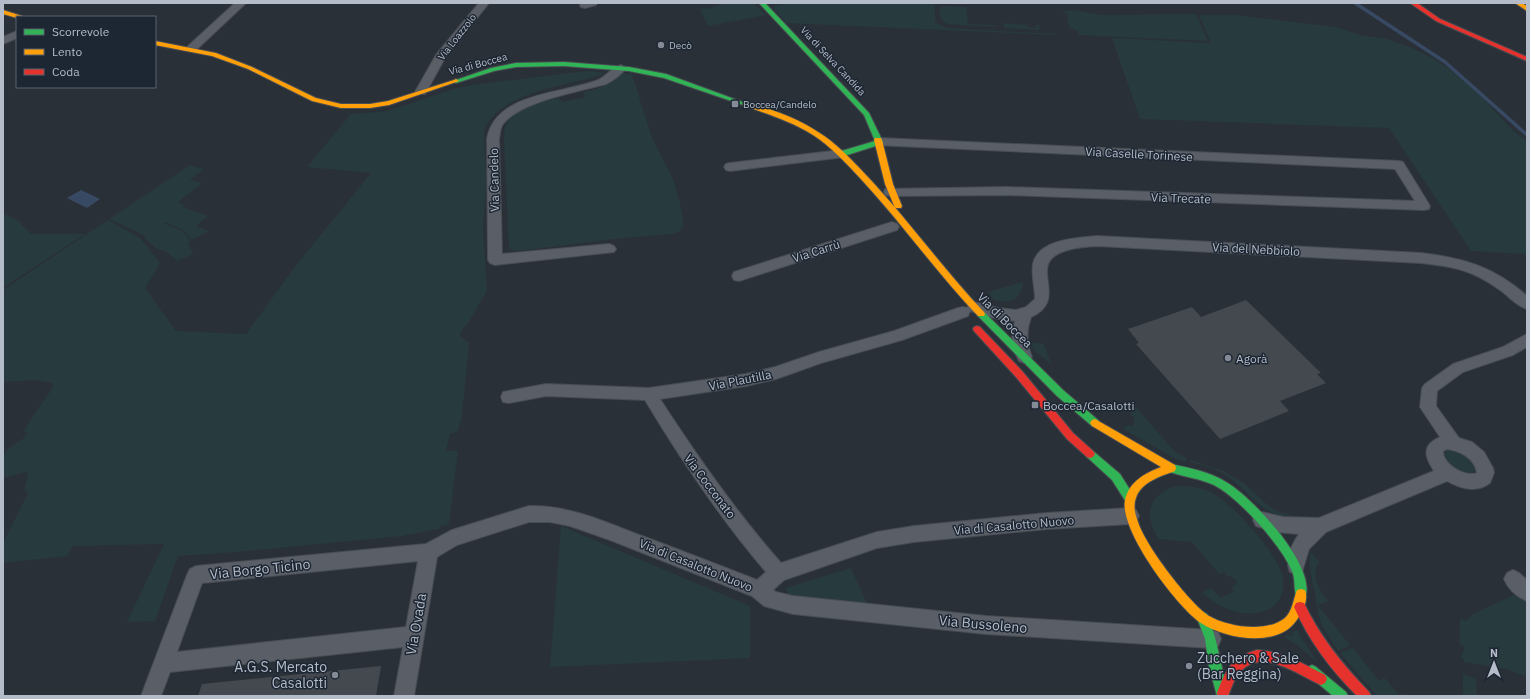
<svg xmlns="http://www.w3.org/2000/svg" width="1530" height="699" font-family="'IBM Plex Sans',sans-serif">
	<style>
		.green { fill: #273a3e }
		.water { fill: #384963 }
		.lines { fill: none; stroke-linecap: round; stroke-linejoin: round }
		.stream { stroke: #384963; stroke-width: 3.5 }
		.building { fill: #444950 }
		.street-casing { stroke: #484c53; stroke-width: 2 }
		.fast-casing { stroke: #484c53; stroke-width: 2 }
		.slow-casing { stroke: #484c53; stroke-width: 2 }
		.jam-casing { stroke: #484c53; stroke-width: 2 }
		.street { fill: #5a5e66; fill-rule: evenodd }
		.fast { fill: #30b455; fill-rule: evenodd }
		.slow { fill: #ff9f0a; fill-rule: evenodd }
		.jam { fill: #e5322d; fill-rule: evenodd }
		.poi-dot { fill: #848b96; stroke: #1d2633; stroke-width: 1.5 }
		.labels { text-anchor: middle; dominant-baseline: central; stroke-width: 3; stroke-linejoin: round; paint-order: stroke }
		.far-street-label { font-size: 10px; fill: #b4bcc9; stroke: #1d2633 }
		.far-poi-label { font-size: 10px; fill: #b4bcc9; stroke: #1d2633; text-anchor: start }
		.street-label { font-size: 12px; fill: #b4bcc9; stroke: #1d2633 }
		.poi-label { font-size: 12px; fill: #b4bcc9; stroke: #1d2633; text-anchor: start }
		.near-street-label { font-size: 14px; fill: #b4bcc9; stroke: #1d2633 }
		.near-poi-label { font-size: 14px; fill: #b4bcc9; stroke: #1d2633; text-anchor: start }
	</style>
	<rect width="100%" height="100%" fill="#2a3038"/>
	<path class="green" d="M724,3H754L766,15L708,26L700,9L705,8L707,9Z
		M789,3H931L935,6V22L947,28L1056,34L1057,35L786,23L772,6Z
		M944,6L966,7L968,24L994,25L995,27L948,24C940,21 940,16 940,8Z
		M1073,10L1102,15L1196,14L1208,41L1079,35L1078,31L1069,27L1067,13L1060,12Z
		M1199,15H1235L1336,27L1360,35L1387,39L1410,47L1434,59L1449,69L1478,92L1511,129L1527,141V254L1471,251L1389,128L1140,119L1112,38L1211,43Z
		M1003,23L1027,25L1028,27L1036,28V25H1039L1040,30L1004,28Z
		M587,71L608,73C568,87 506,88 484,129L486,184L483,230L487,291L468,323L461,331L460,336L469,343L462,416L458,431L450,434L446,451H458L449,524L440,526L439,529L402,536L236,552L178,556L155,621L127,622L164,544L73,546L67,556L3,563V543L28,493L24,490L28,475L26,472L3,478C3,472 2,464 3,458C5,448 21,442 28,434L24,430L53,387L52,383L35,380L3,382V290L108,220L140,238L160,263L145,288L176,331L246,334L294,268L371,173L307,167L351,114L388,111L457,88L478,84Z
		M617,73L632,74L652,138L673,179L680,203L684,225L680,231L672,234L622,238L526,250L515,251L509,248L504,140C504,136 504,131 505,128C511,109 542,102 558,98L563,102L585,97L583,92C597,89 609,87 617,73Z
		M190,165L204,169L190,180L202,183L178,202L185,205L163,223L182,231L191,241L188,243L193,254L177,261L167,252L157,249L144,238L146,236L109,219Z
		M183,207L208,216L196,226L209,231L192,240L183,230L164,222Z
		M3,213L18,221L31,234H85L3,288Z
		M1023,282C1021,300 1013,304 994,300L988,292Z
		M1029,342L1044,344L1051,364L1035,351Z
		M1131,401L1174,451L1186,458V462L1178,460L1123,429L1128,425L1133,426L1135,417L1131,415Z
		M1449,449C1460,448 1476,457 1476,470C1467,478 1451,471 1447,461C1446,458 1445,454 1445,451Z
		M1191,460L1223,471L1244,483L1264,502L1276,511L1294,516C1265,521 1248,490 1227,476C1216,469 1202,464 1189,462Z
		M1177,486C1189,486 1201,487 1212,493C1232,503 1280,556 1283,578C1288,612 1253,619 1228,609C1218,606 1210,599 1202,593L1211,588L1221,598L1234,591L1232,588L1237,583C1235,578 1231,576 1226,576L1225,572L1219,574L1192,542L1159,539C1143,516 1148,493 1177,486Z
		M561,526L750,606V658L550,667Z
		M1311,552L1320,563L1317,565C1312,579 1319,590 1328,601L1317,606C1316,591 1306,564 1311,552Z
		M851,568L868,606L789,598L786,588Z
		M1510,590H1512L1527,602V677L1506,669L1464,662V659L1461,657L1465,647L1459,643C1461,634 1458,626 1461,618L1466,621L1473,614L1514,595Z
		M1320,608L1350,645L1338,651L1322,626L1317,609Z
		M1297,630L1317,662L1297,645L1284,637L1288,634L1290,636L1293,635L1292,632Z
		M1353,648L1379,681L1385,678L1400,696L1405,694L1407,696H1377L1340,653Z
		M1463,674L1476,678L1477,696H1463Z"/>
	<path class="water" d="M81,190L100,199L87,208L67,198Z"/>
	<g class="lines">
		<path class="stream" d="M1355,3L1445,62L1527,135"/>
	</g>
	<path class="building" d="M1246,300L1321,373L1317,374L1326,383L1280,401L1289,411L1220,439L1136,344L1139,343L1128,329L1192,307L1201,317Z
		M381,666L376,696H198L202,684Z"/>
	<g class="lines">
		<defs>
			<path id="street" d="M235,3H246L195,51H187L186,49L187,47Z
				M479,3H489L445,58L425,94H417L415,92L436,55Z
				M581,3H597L596,5L585,8L581,7L580,5Z
				M17,31V38L3,44V37Z
				M621,65L626,68C621,75 614,80 606,84C578,92 521,101 503,124C500,128 500,134 499,139L502,254L609,244L614,246L616,249L614,252L495,265L490,263L488,260L487,139C495,92 563,94 598,80C607,76 612,67 621,65Z
				M879,138L1399,161L1403,162L1430,206L1429,209L1424,210L1007,195L890,196L885,195L884,192L885,189L1007,187L1415,201L1395,169L875,145L873,142L875,139Z
				M841,150L845,151L847,154L845,157L730,171L726,170L724,167L726,164L730,163Z
				M892,222L897,224L899,227L897,230L739,281L734,280L732,276L734,272Z
				M1097,236L1421,253C1464,258 1494,267 1527,296V309C1516,306 1507,294 1497,288C1472,270 1451,266 1421,263L1097,246C1004,251 1079,295 1031,317C1026,331 1026,343 1032,357L1029,361L1024,363L1019,361C1012,348 1010,335 1015,321L998,319L970,311L968,316L902,340L821,363L776,379L746,386L660,399C697,456 736,512 781,563L877,532L914,526L1047,513L1130,508L1136,510L1139,516L1136,522L1130,524L1047,529L914,542L877,548L784,580L773,590L776,592L793,596L986,616L1211,630L1218,632L1221,639L1218,646L1211,648L986,634L793,614L764,606L752,596L610,540L570,526L550,522H529L457,545L437,557L414,696H394L403,647L170,672L161,696H141L187,575L190,569L196,566L426,544L452,530L529,506C566,505 601,520 634,533C675,548 716,564 757,580L766,572C720,518 681,460 645,400L546,396L509,403L503,402L501,397L503,392L546,384L649,388L746,374L775,367L819,352L894,331L958,308L963,307L967,308L969,303L974,302L998,308L1016,310L1026,307L1035,299C1035,287 1031,276 1033,264C1038,239 1077,238 1097,236ZM418,561L406,627L177,652L202,583Z
				M1527,334V347L1513,355L1463,372L1437,391L1436,406L1459,438L1472,442L1484,452L1493,468L1494,473L1490,483C1477,493 1461,489 1447,481L1326,532L1309,549L1302,572L1296,574L1290,572C1284,560 1292,544 1299,534L1276,532L1256,526L1253,520L1256,514L1262,512L1283,517L1319,518L1434,471C1424,456 1422,445 1440,437L1420,407L1422,388L1425,384L1453,364L1503,347ZM1447,449C1460,451 1475,458 1477,473C1465,477 1443,465 1443,451Z
				M1513,570L1519,573L1527,580V601C1517,597 1508,589 1504,579L1507,573Z"/>
			<path id="fast" d="M759,3H765L869,113L883,142L882,144L844,156H838V152L875,141L864,115Z
				M564,62L629,67L666,74L748,104L747,105H743L664,78L629,71L564,66L516,67L494,71L456,83L453,81L491,68L516,63Z
				M981,311L984,312L1063,390L1098,420L1100,423L1098,426L1095,427L1092,426L1057,396L978,316L977,314Z
				M1090,450L1093,451L1120,474L1134,496L1135,499L1134,502L1130,504L1126,502L1112,480L1087,457L1085,454L1087,451Z
				M1171,464C1190,468 1210,472 1226,482C1251,496 1318,567 1305,598L1301,599L1297,598C1293,589 1296,580 1292,571C1281,545 1239,498 1214,485C1199,478 1183,477 1167,471L1166,468L1167,465Z
				M1203,612L1207,614C1218,640 1221,668 1229,696H1217L1209,667L1205,639L1197,618L1199,614Z
				M1312,665L1316,667L1346,692L1348,696H1333L1308,675L1306,671L1308,667Z"/>
			<path id="slow" d="M1515,3H1522L1527,6V11Z
				M3,10L22,16L23,17L17,18L3,14Z
				M155,41L216,53L252,67L316,98L341,104H370L388,101L454,80L456,79L459,81L389,105L370,108H341L312,101L248,69L212,56L155,45Z
				M745,102C769,108 797,118 818,132C836,143 851,159 865,174C907,218 942,268 984,312L985,314L984,316H978C936,272 901,222 860,178C845,162 830,146 813,135C791,121 766,114 743,105L742,104Z
				M875,138H881L882,140L893,184L902,206L901,208H895L885,184L874,140Z
				M1095,419L1175,465L1176,468L1175,471C1161,476 1141,482 1136,498C1133,506 1135,514 1138,522C1145,545 1189,603 1209,616C1228,627 1267,633 1285,618C1293,610 1293,600 1297,590L1301,589L1305,590C1309,600 1302,613 1296,621C1277,648 1225,639 1201,623C1177,607 1119,530 1125,500C1129,482 1145,473 1161,467L1092,426L1090,423L1092,420Z"/>
			<path id="jam" d="M1410,3H1417L1440,19L1527,57V61L1436,21Z
				M977,326L980,327L1022,371L1073,433L1093,451L1095,454L1093,457L1090,458L1087,457L1067,439L1016,377L974,331L973,329L974,327Z
				M1300,602L1304,603C1320,637 1343,665 1369,692L1371,696H1357C1331,670 1309,641 1294,607L1296,603Z
				M1257,650C1282,651 1303,664 1325,675L1327,679L1325,683L1321,685C1300,676 1265,649 1243,669C1235,675 1232,687 1228,696H1218L1217,693C1226,670 1231,657 1257,650Z"/>
		</defs>
		<use href="#street" class="street-casing"/>
		<use href="#fast" class="fast-casing"/>
		<use href="#slow" class="slow-casing"/>
		<use href="#jam" class="jam-casing"/>
		<use href="#street" class="street"/>
		<use href="#fast" class="fast"/>
		<use href="#slow" class="slow"/>
		<use href="#jam" class="jam"/>
	</g>
	<g class="poi-dot">
		<circle cx="661" cy="45" r="4"/>
		<rect x="731" y="100" width="8" height="8" rx="2"/>
		<circle cx="1228" cy="358" r="4"/>
		<rect x="1031" y="401" width="8" height="8" rx="2"/>
		<circle cx="1189" cy="666" r="4"/>
		<circle cx="335" cy="675" r="4"/>
	</g>
	<g class="labels">
		<g class="far-street-label">
			<text transform="translate(457 37) rotate(-52)">Via Loazzolo</text>
			<text transform="translate(833 61) rotate(47)">Via di Selva Candida</text>
			<text transform="translate(478 64) rotate(-15)">Via di Boccea</text>
		</g>
		<g class="far-poi-label">
			<text x="669" y="45">Decò</text>
			<text x="743" y="104">Boccea/Candelo</text>
		</g>
		<g class="street-label">
			<text transform="translate(1139 154) rotate(3)">Via Caselle Torinese</text>
			<text transform="translate(494 180) rotate(-91)">Via Candelo</text>
			<text transform="translate(1181 198) rotate(2)">Via Trecate</text>
			<text transform="translate(1256 249) rotate(3)">Via del Nebbiolo</text>
			<text transform="translate(816 251) rotate(-18)">Via Carrù</text>
			<text transform="translate(1005 320) rotate(45)">Via di Boccea</text>
			<text transform="translate(740 380) rotate(-11)">Via Plautilla</text>
			<text transform="translate(710 486) rotate(53)">Via Cocconato</text>
			<text transform="translate(1014 525) rotate(-5)">Via di Casalotto Nuovo</text>
			<text transform="translate(696 565) rotate(22)">Via di Casalotto Nuovo</text>
		</g>
		<g class="poi-label">
			<text x="1236" y="358">Agorà</text>
			<text x="1043" y="405">Boccea/Casalotti</text>
		</g>
		<g class="near-street-label">
			<text transform="translate(260 569) rotate(-6)">Via Borgo Ticino</text>
			<text transform="translate(416 624) rotate(-80)">Via Ovada</text>
			<text transform="translate(983 624) rotate(5)">Via Bussoleno</text>
		</g>
		<g class="near-poi-label">
			<text x="1197" y="658">Zucchero &amp; Sale<tspan x="1197" dy="16">(Bar Reggina)</tspan></text>
			<text x="327" y="667" text-anchor="end">A.G.S. Mercato<tspan x="327" dy="16">Casalotti</tspan></text>
		</g>
	</g>
	<rect width="1530" height="699" fill="none" stroke="#b4bcc9" stroke-width="8"/>
	<rect x="16" y="16" width="140" height="72" fill="#1d2633" stroke="#59626f"/>
	<rect x="24" y="29" width="20" height="6" fill="#30b455" stroke="#59626f"/>
	<text x="52" y="36" font-size="12" fill="#b4bcc9">Scorrevole</text>
	<rect x="24" y="49" width="20" height="6" fill="#ff9f0a" stroke="#59626f"/>
	<text x="52" y="56" font-size="12" fill="#b4bcc9">Lento</text>
	<rect x="24" y="69" width="20" height="6" fill="#e5322d" stroke="#59626f"/>
	<text x="52" y="76" font-size="12" fill="#b4bcc9">Coda</text>
	<g transform="translate(1494 663)" stroke="#1d2633" stroke-width="3" paint-order="stroke">
	<path d="M0-3L7 15L0 10L-7 15Z" fill="#b4bcc9"/>
	<text y="-6" font-size="11" font-weight="bold" text-anchor="middle" fill="#b4bcc9">N</text>
	</g>
</svg>
